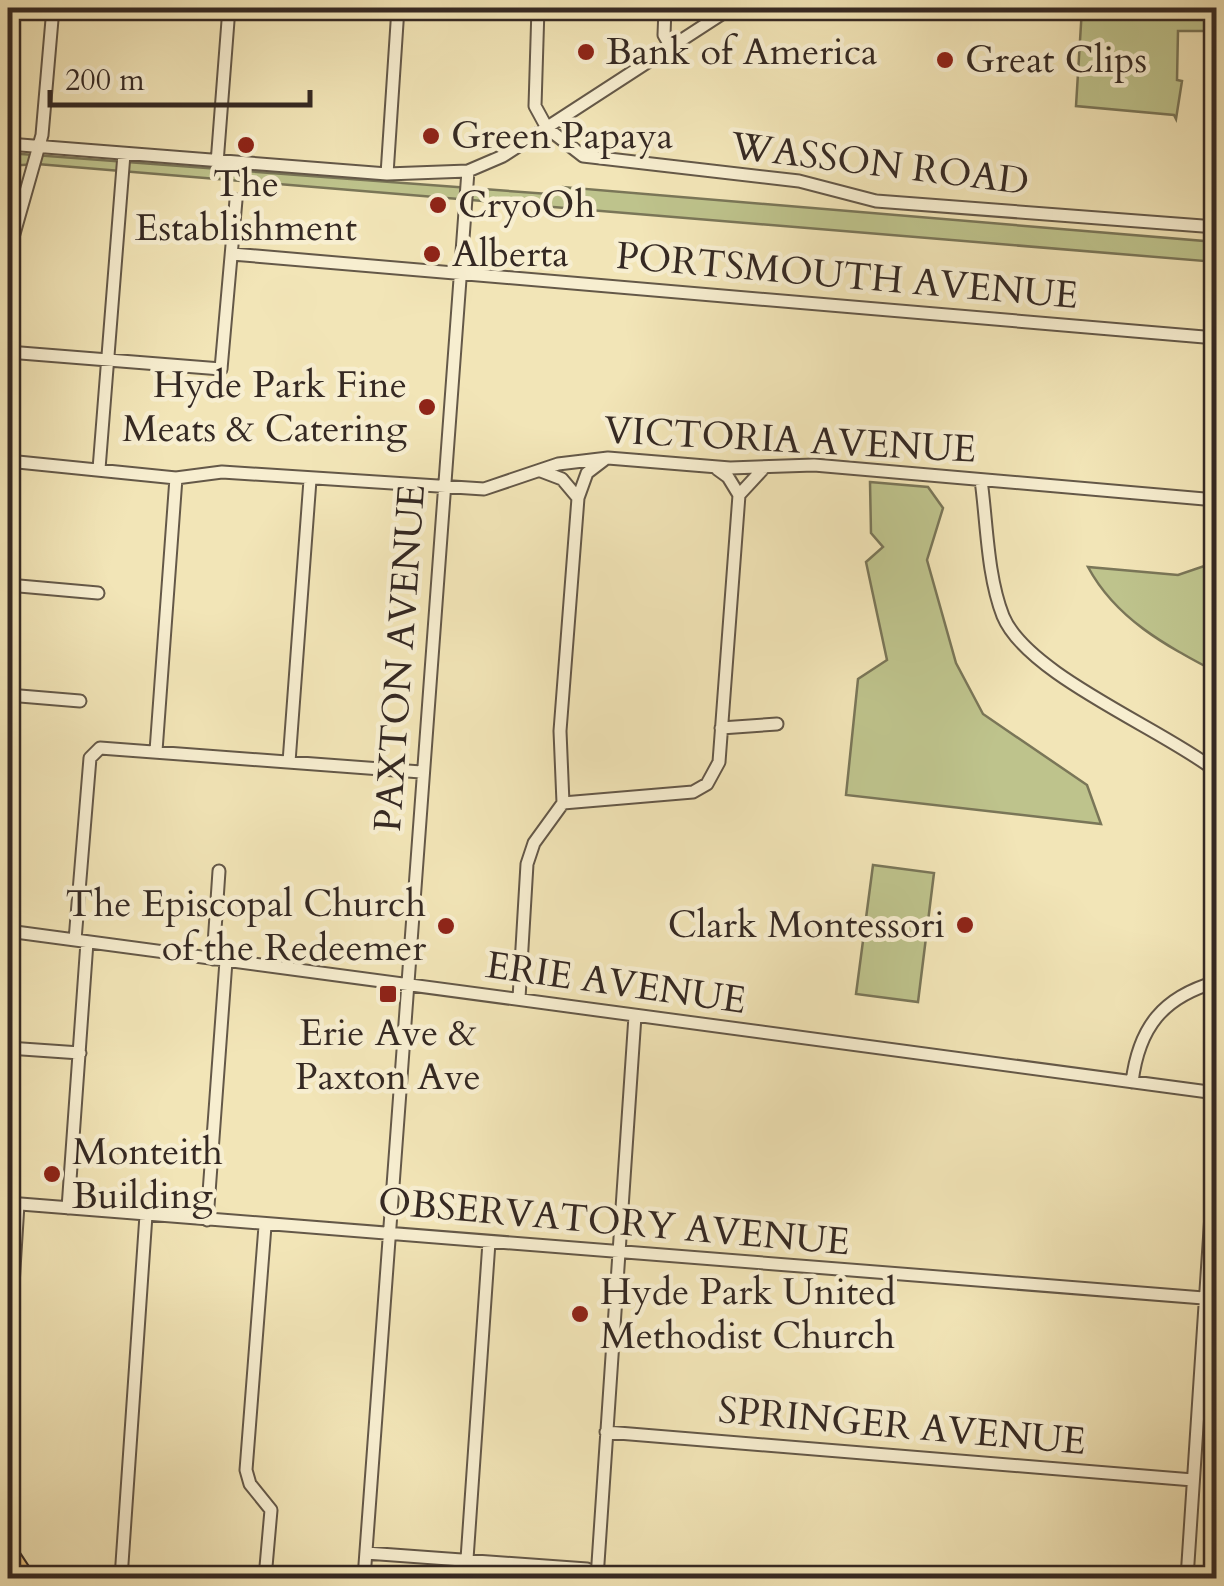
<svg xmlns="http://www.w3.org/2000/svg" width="1224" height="1586" font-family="Cardo,serif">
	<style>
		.green { fill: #bec38c; stroke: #7a7658; stroke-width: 2.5 }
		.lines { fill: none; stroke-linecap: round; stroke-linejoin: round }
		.minor-casing { stroke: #645848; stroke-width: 15 }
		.major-casing { stroke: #352923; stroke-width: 18 }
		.minor { stroke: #f7eed0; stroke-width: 11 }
		.major { stroke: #e9c27c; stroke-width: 14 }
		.poi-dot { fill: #8f2418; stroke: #f7eed0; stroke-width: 4 }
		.labels { text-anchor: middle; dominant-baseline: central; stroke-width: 9; stroke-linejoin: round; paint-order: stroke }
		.poi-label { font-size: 38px; fill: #352923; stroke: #f7eed0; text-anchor: start }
		.street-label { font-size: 38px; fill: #352923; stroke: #f7eed0 }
	</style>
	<rect width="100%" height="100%" fill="#f2e5b7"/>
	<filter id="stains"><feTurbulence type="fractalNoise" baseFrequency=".002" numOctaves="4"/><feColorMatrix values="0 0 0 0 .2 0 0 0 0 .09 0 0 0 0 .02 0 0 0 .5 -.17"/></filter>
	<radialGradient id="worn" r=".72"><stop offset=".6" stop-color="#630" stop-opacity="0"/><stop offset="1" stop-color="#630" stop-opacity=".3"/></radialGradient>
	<path class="green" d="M1082,8H1216V41H1212L1211,31H1178L1177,80L1182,81L1176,119L1174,115L1076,106Z
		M8,153L562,195L563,187L1216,242V262L37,164L8,166Z
		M870,482L928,487L943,508L927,560L956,663L983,714L1087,785L1101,824L846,795L858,679L887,660L866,562L883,547L871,533Z
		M1216,562V672C1165,645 1116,619 1088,567L1178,575Z
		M873,865L934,873L918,1002L856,994Z"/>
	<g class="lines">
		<defs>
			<path id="minor" d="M538,8L535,106L547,128L583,156L799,181L876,201L1216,227
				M665,8L664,35L671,47
				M8,144L387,174L468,171L503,156L731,8
				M217,163L229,8
				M387,174L398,8
				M232,254L1216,338
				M8,255L42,135L53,8
				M8,352L221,369L236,200
				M8,461L176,478L222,472L484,489L558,464L608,458L730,468L814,465L1216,500
				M99,469L124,154
				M717,469L728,477L739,495
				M541,471L562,479L578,498
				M981,480C987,523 987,575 1003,616C1027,675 1163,729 1216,771
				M8,585L98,593
				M8,695L80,701
				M721,728L777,724
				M156,751L176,478
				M289,762L310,480
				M563,803L693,792L707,784L719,762L739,495L763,469
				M8,931L1216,1093
				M75,940L90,758L100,748L421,772
				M213,959L219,871
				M519,998L527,864L534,843L563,803L560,731L578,498L587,473L604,460
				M8,1048L80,1053
				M1132,1082C1139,1027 1163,997 1216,982
				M8,1203L1216,1299
				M68,1208L87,942
				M207,1220L226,961
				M265,1226L246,1470L250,1484L271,1510L265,1578
				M8,1367L18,1204
				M606,1432L1193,1480
				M366,1553L587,1569L596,1574L648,1578
				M467,1559L489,1242
				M121,1578L146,1215
				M364,1578L468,171
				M597,1578L635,1016
				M1187,1578L1216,1139"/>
			<path id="major" d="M8,1549L27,1578"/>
		</defs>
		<use href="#minor" class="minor-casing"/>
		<use href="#major" class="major-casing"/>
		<use href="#minor" class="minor"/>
		<use href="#major" class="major"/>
	</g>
	<g class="poi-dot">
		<circle cx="586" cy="52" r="10"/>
		<circle cx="945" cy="60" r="10"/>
		<circle cx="431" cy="136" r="10"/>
		<circle cx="246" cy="145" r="10"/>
		<circle cx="438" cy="205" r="10"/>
		<circle cx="432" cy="254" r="10"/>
		<circle cx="427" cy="407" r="10"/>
		<circle cx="965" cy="925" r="10"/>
		<circle cx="446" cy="926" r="10"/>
		<rect x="378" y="984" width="20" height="20" rx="5"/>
		<circle cx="52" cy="1174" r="10"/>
		<circle cx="580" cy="1314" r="10"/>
	</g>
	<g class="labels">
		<g class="poi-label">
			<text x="606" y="52">Bank of America</text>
			<text x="965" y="60">Great Clips</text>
			<text x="451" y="136">Green Papaya</text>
			<text x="246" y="184" text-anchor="middle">The<tspan x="246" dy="44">Establishment</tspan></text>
			<text x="458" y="205">CryoOh</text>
			<text x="452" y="254">Alberta</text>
			<text x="407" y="385" text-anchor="end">Hyde Park Fine<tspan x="407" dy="44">Meats &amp; Catering</tspan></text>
			<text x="426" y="904" text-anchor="end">The Episcopal Church<tspan x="426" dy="44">of the Redeemer</tspan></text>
			<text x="945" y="925" text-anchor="end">Clark Montessori</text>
			<text x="388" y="1033" text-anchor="middle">Erie Ave &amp;<tspan x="388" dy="44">Paxton Ave</tspan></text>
			<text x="72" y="1152">Monteith<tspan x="72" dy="44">Building</tspan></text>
			<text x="600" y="1292">Hyde Park United<tspan x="600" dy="44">Methodist Church</tspan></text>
		</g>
		<g class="street-label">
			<text transform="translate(880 164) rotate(7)">WASSON ROAD</text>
			<text transform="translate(847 276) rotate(5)">PORTSMOUTH AVENUE</text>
			<text transform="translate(790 440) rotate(3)">VICTORIA AVENUE</text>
			<text transform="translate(400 658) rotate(-86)">PAXTON AVENUE</text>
			<text transform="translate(616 983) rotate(8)">ERIE AVENUE</text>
			<text transform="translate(614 1222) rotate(5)">OBSERVATORY AVENUE</text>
			<text transform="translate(902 1426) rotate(5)">SPRINGER AVENUE</text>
		</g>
	</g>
	<rect width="1224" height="1586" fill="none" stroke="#f2e5b7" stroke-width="40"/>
	<rect x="10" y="10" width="1204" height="1566" fill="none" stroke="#352923" stroke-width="5"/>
	<rect x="20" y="20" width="1184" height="1546" fill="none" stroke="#352923" stroke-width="2.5"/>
	<path d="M50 90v15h260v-15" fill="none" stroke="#352923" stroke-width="5"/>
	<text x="65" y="90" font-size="30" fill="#352923" stroke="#f7eed0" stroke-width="8" paint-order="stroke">200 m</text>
	<rect width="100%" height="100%" filter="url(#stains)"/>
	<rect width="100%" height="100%" fill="url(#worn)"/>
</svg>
